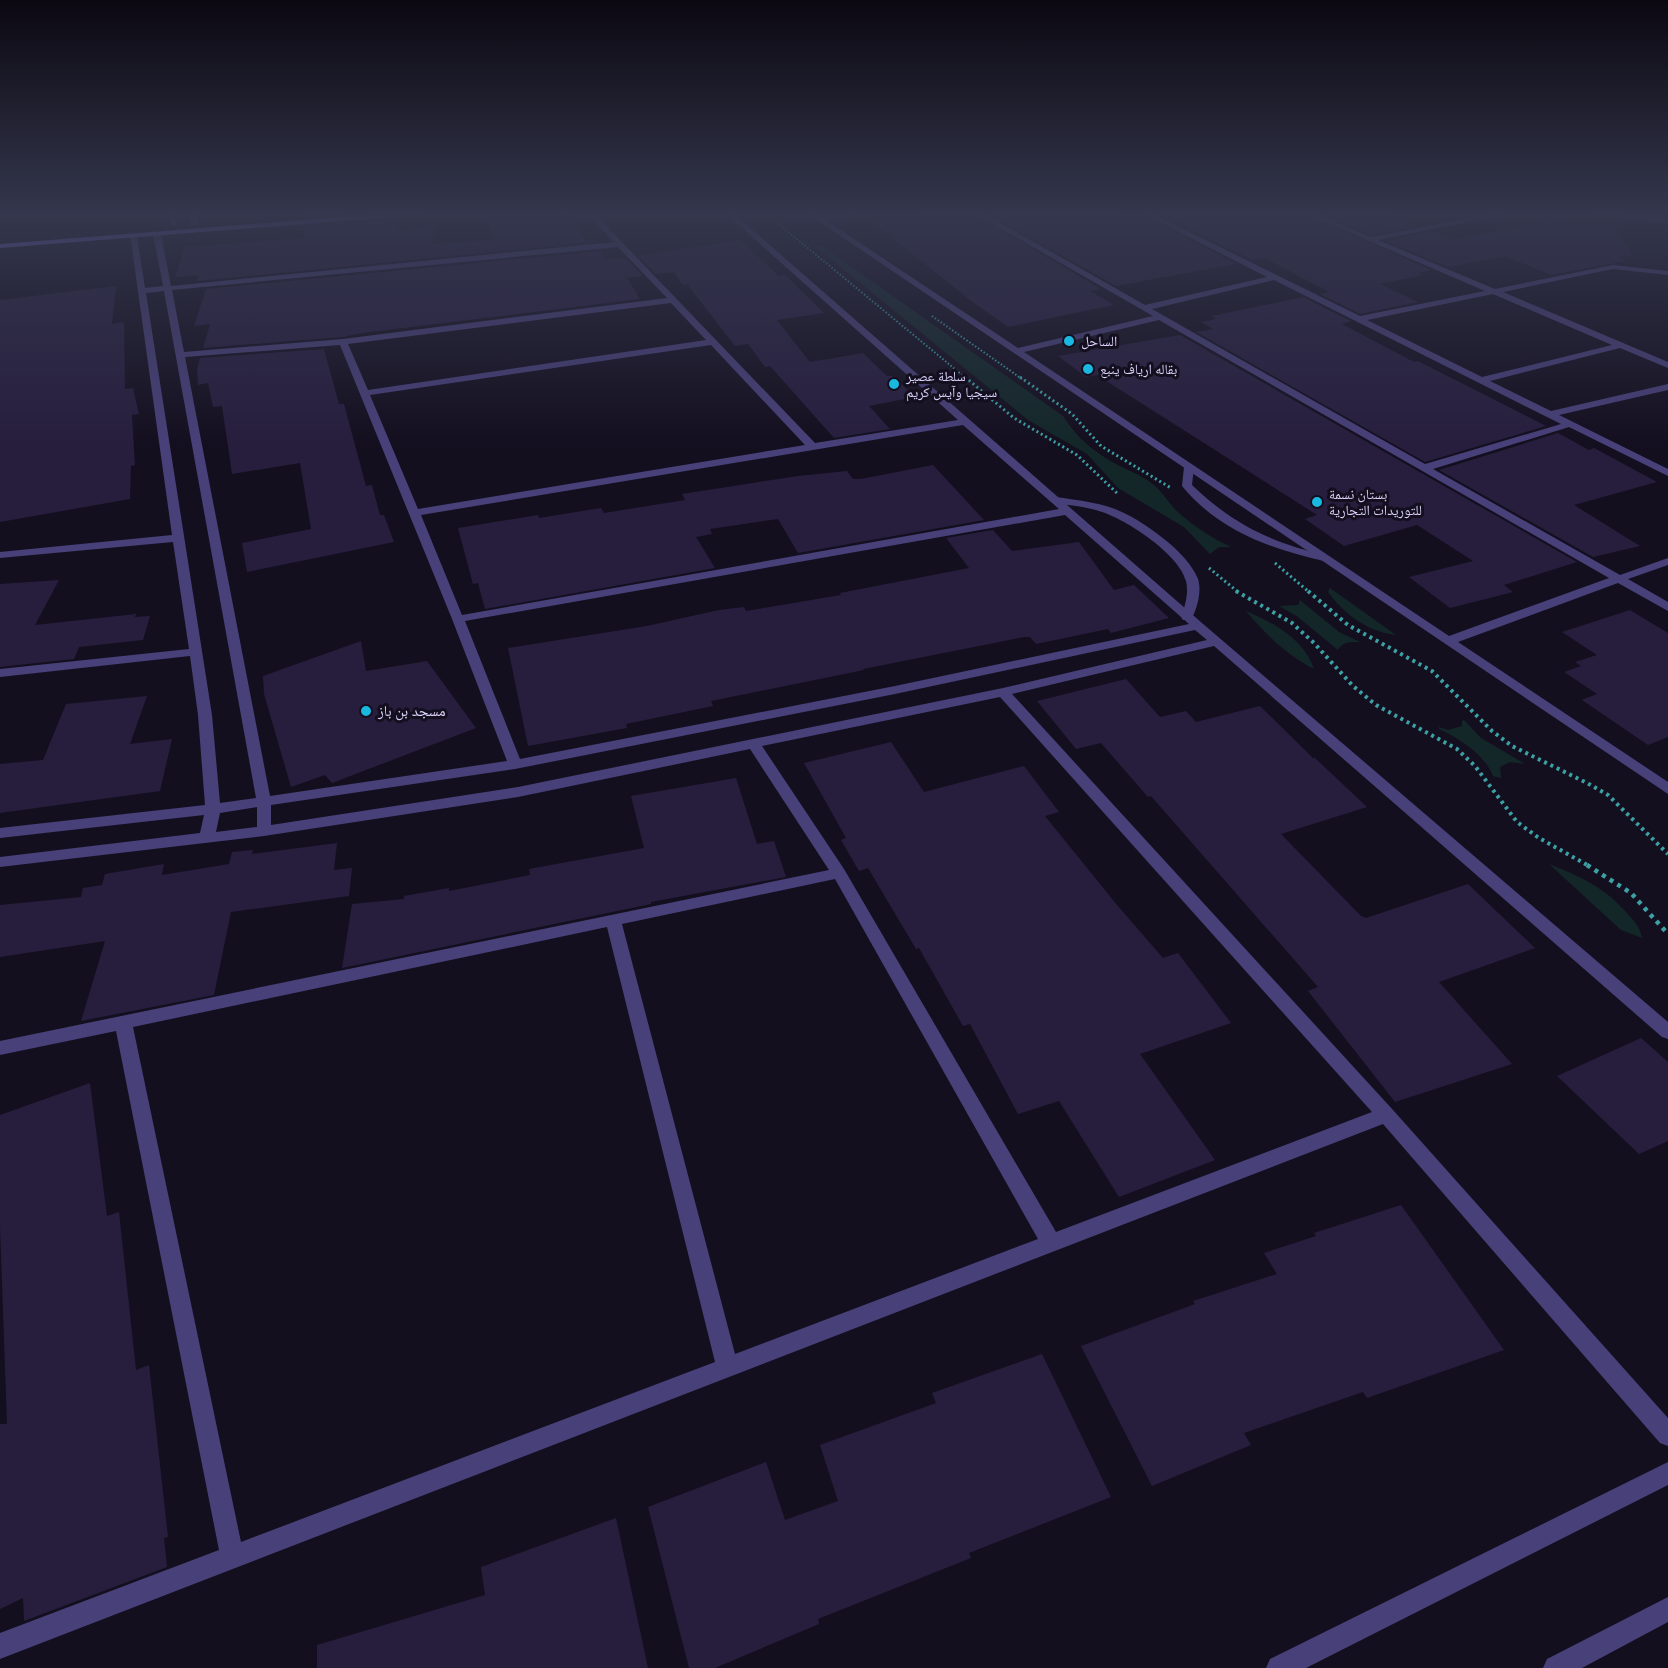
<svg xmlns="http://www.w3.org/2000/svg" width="1668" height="1668" font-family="'Fira Sans Condensed','Noto Naskh Arabic',sans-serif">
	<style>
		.green { fill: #132729 }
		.building { fill: #271e3e }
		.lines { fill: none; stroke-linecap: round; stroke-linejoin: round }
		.path-far3 { stroke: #3ca1a5; stroke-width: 2; stroke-dasharray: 1.5 2; stroke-linecap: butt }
		.path-far2 { stroke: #3ca1a5; stroke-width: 3; stroke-dasharray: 2 3; stroke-linecap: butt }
		.path-far1 { stroke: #3ca1a5; stroke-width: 4; stroke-dasharray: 3 4; stroke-linecap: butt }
		.path { stroke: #3ca1a5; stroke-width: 4.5; stroke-dasharray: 4 5; stroke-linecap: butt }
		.lane { fill: #484079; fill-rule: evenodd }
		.street { fill: #484079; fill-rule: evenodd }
		.secondary { fill: #8475ef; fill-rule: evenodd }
		.poi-dot { fill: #1ab7df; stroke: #140f1f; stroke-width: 2 }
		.labels { text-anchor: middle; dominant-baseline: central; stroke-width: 6; stroke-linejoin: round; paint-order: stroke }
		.far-poi-label { font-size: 14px; fill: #dbd3fa; stroke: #140f1f; text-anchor: start }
		.poi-label { font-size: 15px; fill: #dbd3fa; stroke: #140f1f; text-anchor: start }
	</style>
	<rect width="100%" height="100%" fill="#140f1f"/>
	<path class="green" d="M815,246H822L1063,416C1076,437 1093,451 1114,463C1126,470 1140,474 1151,483C1163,491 1169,505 1180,514C1195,527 1212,538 1231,547H1219L1210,554L1184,527L1118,488L1087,454L1028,420Z
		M1330,588L1396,635C1368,632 1344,614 1328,592Z
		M1300,600L1339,632L1360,642C1351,642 1343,641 1338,650L1298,617L1279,606L1298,605Z
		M1246,611C1274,623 1304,639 1314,669C1288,656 1264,633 1246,611Z
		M1464,720L1481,738L1525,764L1510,762L1500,767L1501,778L1493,776C1485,755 1459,738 1439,729V727L1448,730L1462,726V721Z
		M1549,864C1579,876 1604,887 1625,911C1633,920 1640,926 1642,938L1621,930Z"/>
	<path class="building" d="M299,212H378L301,218Z
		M942,212H970L1101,289L1090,291L1114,305L1008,327L974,303L872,222Z
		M985,212H1056L1060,214L1076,212H1114L1127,219L1144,216L1236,264L1116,286Z
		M1172,212H1300L1431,270L1418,273L1423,275L1380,284L1418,302L1360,314L1320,294L1329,292L1265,258L1252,260L1158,214Z
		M1317,212H1387L1419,226L1371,235Z
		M573,213L585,241L594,240L595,242L197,281L199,275L175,277L185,247L305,238L302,226L395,219L396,230L434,227L432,244L492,240L488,221Z
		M1545,222L1616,227L1632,256H1620L1626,261L1551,275L1505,256L1448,267L1386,241L1432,231L1451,240Z
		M740,240L779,276L785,275L824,313L777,320L810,362L863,353L887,376H892L915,397L869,406L890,429L834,438L770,366L765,367L748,344L735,346L687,284L683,285L674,272L656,274L638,256Z
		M601,251L605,259L625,258L643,276L627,278L640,299L362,333L343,337L203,348L210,324L194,326L206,289Z
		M116,286L112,324L124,322L125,389L133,388L139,414L132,415L135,465L131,466L130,499L0,522V300Z
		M1303,297L1351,321L1342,324L1414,362L1418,361L1546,426L1425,462L1196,332L1213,329L1201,322L1216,319L1212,316Z
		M1180,335L1577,562L1504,585L1513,592L1450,608L1409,577L1473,561L1417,525L1344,546L1305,519L1317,515L1097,375L1086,377L1058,356Z
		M324,349L339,404H344L366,486L372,485L380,515H384L394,542L247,572L242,543L311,529L300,463L232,474L222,406L213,407L208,383L198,385L197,369L200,358Z
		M1558,433L1589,450L1594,448L1657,482L1574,505L1640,546L1593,557L1439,470Z
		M933,465L984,520L798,553L778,519L710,529L712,534L696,537L715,568L485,609L478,583L473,584L458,528L538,515L539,518L601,508L604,513L685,500L682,494L798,476L847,471L853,479H861Z
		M993,530L1012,551L1079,542L1114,590L1134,585L1169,618L1111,633L1108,629L1036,644L1030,637H1024L863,669L864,670L711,701L713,706L626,724L627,728L528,746L508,648L647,626L719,610L744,607L746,611L841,595L840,593L969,568L946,538Z
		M59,580L35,625L136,614L135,617L150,616L143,640L79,647L74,659L0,667V584Z
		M1630,610L1668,633V737L1648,745L1582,700L1597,694L1564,672L1581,666L1575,662L1597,655L1562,632Z
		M361,641L366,671L427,661L476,728L332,783L325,775L291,787L264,694L263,676Z
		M1126,679L1160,717L1186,711L1196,722L1260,706L1313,758H1315L1367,807L1281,834L1361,916L1366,918L1468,884L1535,948L1439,982L1512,1064L1395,1102L1308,991L1318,987L1151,796L1148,797L1101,743L1076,749L1037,701Z
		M147,696L130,744L172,739L160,791L0,813V764L43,760L66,704Z
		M891,742L924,792L1024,766L1059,812L1045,816L1117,905L1163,958L1178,953L1231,1023L1140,1054L1215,1160L1119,1197L1059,1101L1018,1114L970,1024L963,1026L919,948L916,949L868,868L859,871L841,840L846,838L804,763Z
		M736,778L757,844L774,841L786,877L651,902V904L342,968L352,904L404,899V896L449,888V891L530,875L529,869L644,848L631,796Z
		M337,843L334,870L352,868L349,896L231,912L214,995L81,1021L105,941L0,957V905L81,897L83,888L102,885L105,874L164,864L162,875L229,864L232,852L253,850L252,854Z
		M1641,1038L1668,1062V1141L1639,1154L1557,1076Z
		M90,1083L107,1216L119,1212L136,1370L149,1365L168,1537L164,1538L167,1567L24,1621L23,1598L0,1609V1424H7L0,1226V1115Z
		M1401,1205L1504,1350L1367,1398L1363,1392L1244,1433L1251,1445L1152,1486L1081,1346L1195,1304L1193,1301L1277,1274L1264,1253L1316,1236L1314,1233Z
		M1042,1354L1111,1497L969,1553L971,1558L818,1619L819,1624L715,1668H689L648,1507L766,1462L785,1520L838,1501L820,1445L936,1403L932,1393Z
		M616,1518L648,1668H317V1645L485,1595L481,1567Z"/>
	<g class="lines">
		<path class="path-far3" d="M764,212L967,379
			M784,212L796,221
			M932,316L1022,379"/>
		<path class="path-far2" d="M965,377L1014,418L1077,455L1119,495
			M1020,377L1072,414L1101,446L1171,488
			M1275,563L1309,592
			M1209,568L1238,592"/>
		<path class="path-far1" d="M1236,591L1292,623L1314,643L1353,686L1376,705L1457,749L1475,766L1517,822L1539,838L1589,866
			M1308,591L1348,625L1432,671L1492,731L1512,746L1587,783L1608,795L1668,854"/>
		<path class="path" d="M1587,865L1631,893L1668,934"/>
		<path class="lane" d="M1189,464L1194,467L1192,485C1235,526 1271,542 1328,556L1330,558L1324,561C1270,549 1218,530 1182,486L1184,467Z
			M1056,497C1076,500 1096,502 1115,509C1141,519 1188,552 1198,579C1202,592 1197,609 1191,620H1183L1181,617C1185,606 1189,593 1186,581C1179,554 1127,520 1102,512C1086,506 1069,506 1052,502V498Z"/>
		<path class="street" d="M167,212H175L177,226L170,224Z
			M188,212H196L198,225H192Z
			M585,212H593L815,443L958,420L724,212H732L1202,623L1668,1022V1039L1662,1037L1214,646L1012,694L1393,1110L1668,1418V1446L1660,1443L1383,1124L0,1659V1633L219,1550L116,1031L0,1055V1041L829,870L750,749L518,797L264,836L0,867V857L200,833L204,815L0,838V828L205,805L198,715L190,656L0,677V669L189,649L173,542L0,558V552L172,535L130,234L137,236L145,288L163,286L153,234L157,232L161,234L171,286L614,242ZM618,247L667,298L343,339L184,352L172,290ZM164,291L256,798L220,803L212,715L146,293ZM671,303L706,340L368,390L348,344ZM340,345L452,619L507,761L270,796L185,357ZM711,345L805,445L418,509L370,395ZM963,425L1059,509L462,615L421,515ZM1065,515L1189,624L895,686L520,759L465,621ZM1195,630L1207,640L1003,688L518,787L271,825V805L515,769L895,694ZM1000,697L1372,1112L1056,1232L844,869L762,746ZM257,807V827L216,832L220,813ZM835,879L1038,1239L735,1354L622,924ZM607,927L715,1362L241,1542L133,1027Z
			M805,212H814L822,218L871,212L827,221L1018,348L1153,316L972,212H981L1145,305L1267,277L1140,212H1149L1360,316L1485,291L1302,212H1312L1371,237L1502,212H1517L1378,240L1495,289L1613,265L1668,271V275L1613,269L1503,292L1668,362V368L1620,348L1490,381L1551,411L1668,384V390L1559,415L1668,469V476L1569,427L1433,469L1620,575L1668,558V565L1628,579L1668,602V611L1618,583L1458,642L1668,782V794ZM1274,280L1561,424L1425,464L1152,309ZM1493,294L1612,345L1482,377L1367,320ZM1159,320L1609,578L1449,636L1024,352Z
			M1571,212H1596L1668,219V223Z
			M1668,1462V1485L1306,1668H1266L1270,1659Z
			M1668,1597V1622L1582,1668H1543L1547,1659Z"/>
		<path class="secondary" d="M404,212H434L430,214L0,248V244Z"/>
	</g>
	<linearGradient id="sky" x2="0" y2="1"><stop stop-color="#0b0811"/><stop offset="0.48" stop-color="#34374d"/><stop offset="1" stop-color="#34374d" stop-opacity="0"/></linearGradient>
	<rect width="1668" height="445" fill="url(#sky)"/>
	<g class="poi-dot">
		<circle cx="1069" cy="341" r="6"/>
		<circle cx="1088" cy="369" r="6"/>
		<circle cx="894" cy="384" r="6"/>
		<circle cx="1317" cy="502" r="6"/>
		<circle cx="366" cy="711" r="6"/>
	</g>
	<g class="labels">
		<g class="far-poi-label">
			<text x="1081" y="341">الساحل</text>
			<text x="1100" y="369">بقاله ارياف ينبع</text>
			<text x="906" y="376">سلطة عصير<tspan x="906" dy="16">سيجيا وآيس كريم</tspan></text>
			<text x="1329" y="494">بستان نسمة<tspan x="1329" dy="16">للتوريدات التجارية</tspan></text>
		</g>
		<g class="poi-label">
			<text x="378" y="711">مسجد بن باز</text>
		</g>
	</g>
</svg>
